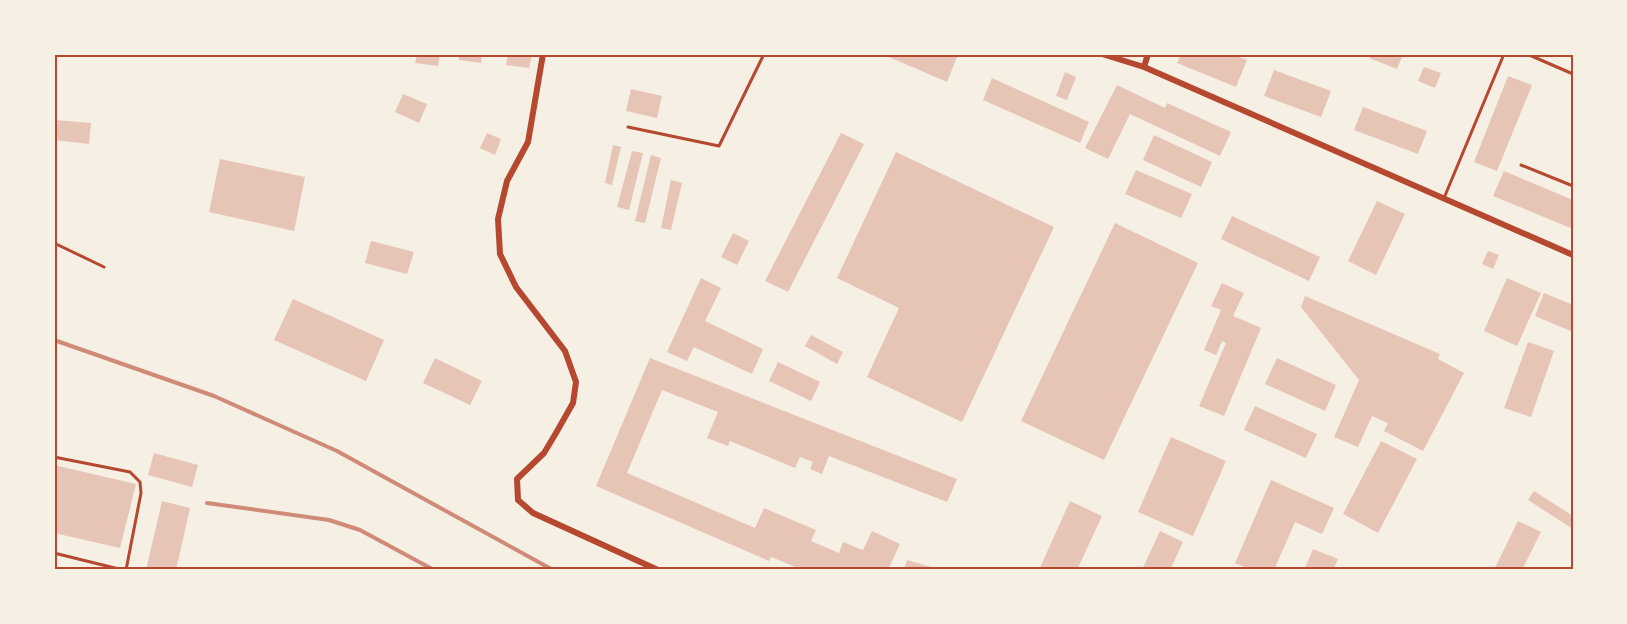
<svg xmlns="http://www.w3.org/2000/svg" width="1627" height="624" font-family="Raleway,sans-serif">
	<style>
		.building { fill: #e6c5b7 }
		.lines { fill: none; stroke-linecap: round; stroke-linejoin: round }
		.service { stroke: #b5482f; stroke-width: 3 }
		.minor { stroke: #b5482f; stroke-width: 6 }
		.rail { stroke: #cf8b77; stroke-width: 4 }
		.neatline { fill: none; stroke: #b5482f; stroke-width: 2 }
	</style>
	<rect width="100%" height="100%" fill="#f6efe4"/>
	<path class="building" d="M417,54H440L438,66L415,63Z
		M459,54H482L481,63L459,60Z
		M508,54H532L529,68L506,65Z
		M882,54H951L957,57L947,82Z
		M1181,54H1231L1247,60L1236,87L1177,63Z
		M1371,54H1394L1402,57L1397,69L1369,58Z
		M1424,67L1441,73L1435,88L1418,81Z
		M1274,70L1331,91L1321,117L1264,96Z
		M1065,72L1076,77L1067,100L1056,96Z
		M1508,76L1532,85L1497,171L1474,162Z
		M992,78L1089,122L1080,143L983,100Z
		M1117,85L1165,108L1167,103L1231,132L1220,156L1130,114L1108,159L1085,148Z
		M631,89L662,96L657,118L626,111Z
		M403,94L427,104L419,123L395,112Z
		M1363,107L1427,131L1418,154L1354,130Z
		M54,120L91,123L89,144L54,140Z
		M487,133L501,139L495,155L480,148Z
		M841,133L864,144L788,292L765,281Z
		M1154,135L1212,162L1201,187L1143,160Z
		M613,145L621,147L612,185L605,183Z
		M632,151L643,153L629,210L617,207Z
		M896,152L1054,227L962,422L867,377L899,308L837,278Z
		M651,155L661,158L645,223L635,221Z
		M220,159L305,177L294,231L209,212Z
		M1136,170L1192,194L1181,218L1125,194Z
		M1504,171L1573,200V229L1493,196Z
		M671,180L682,183L671,230L661,228Z
		M1377,201L1405,214L1376,275L1348,261Z
		M1232,216L1320,257L1309,281L1221,239Z
		M1115,223L1198,263L1104,460L1021,421Z
		M733,233L749,241L737,265L721,257Z
		M371,241L414,252L407,274L365,263Z
		M1488,251L1499,255L1493,269L1482,264Z
		M701,278L721,288L705,321L763,349L752,374L694,347L687,361L667,352Z
		M1507,278L1541,293L1517,346L1484,331Z
		M1222,283L1244,293L1233,316L1261,328L1224,416L1199,406L1226,343L1222,341L1216,355L1204,350L1221,310L1211,306Z
		M1544,293L1573,305V332L1535,316Z
		M1305,296L1440,354L1438,359L1464,373L1423,451L1384,431L1388,423L1372,416L1358,447L1334,437L1359,380L1301,307Z
		M293,299L384,340L366,381L274,340Z
		M811,335L843,352L837,364L805,346Z
		M1528,342L1554,351L1531,417L1504,408Z
		M435,358L482,381L470,405L423,383Z
		M650,358L957,479L947,502L829,456L822,474L810,469L813,462L800,457L795,468L730,441L728,446L707,438L718,412L662,390L627,473L755,528L764,508L816,530L811,541L839,553L843,542L863,550L872,531L900,544L888,570H803L771,557L769,561L596,486Z
		M1277,358L1336,385L1325,411L1265,384Z
		M778,362L820,382L811,401L769,381Z
		M1255,406L1317,434L1306,458L1244,430Z
		M1171,437L1226,461L1193,536L1138,512Z
		M1381,441L1417,459L1378,533L1343,514Z
		M154,453L198,465L192,487L148,475Z
		M54,465L136,484L120,548L54,533Z
		M1271,480L1334,508L1322,534L1295,522L1274,570H1251L1235,563Z
		M1534,491L1573,516V529L1528,500Z
		M162,501L190,508L176,570H146Z
		M1070,501L1102,516L1077,570H1039Z
		M1518,521L1541,532L1522,570H1494Z
		M1160,531L1183,542L1170,570H1142Z
		M1313,549L1338,559L1333,570H1304Z
		M907,560L938,569V570H904Z"/>
	<g class="lines">
		<path class="service" d="M1527,54L1573,74
			M628,127L719,146L764,54
			M1521,165L1573,186
			M1444,198L1504,54
			M54,243L104,267
			M54,457L130,472L140,482L141,493L126,570
			M54,553L123,570"/>
		<path class="minor" d="M543,54L528,142L507,181L498,219L500,254L516,287L565,351L576,382L573,403L556,433L544,453L517,479L518,500L533,513L658,570
			M1102,54L1144,67L1573,255
			M1144,67L1148,54"/>
		<path class="rail" d="M54,340L214,396L337,451L553,570
			M207,503L329,520L360,530L434,570"/>
	</g>
	<rect width="1627" height="624" fill="none" stroke="#f6efe4" stroke-width="111"/>
	<rect x="56" y="56" width="1516" height="512" class="neatline"/>
</svg>
